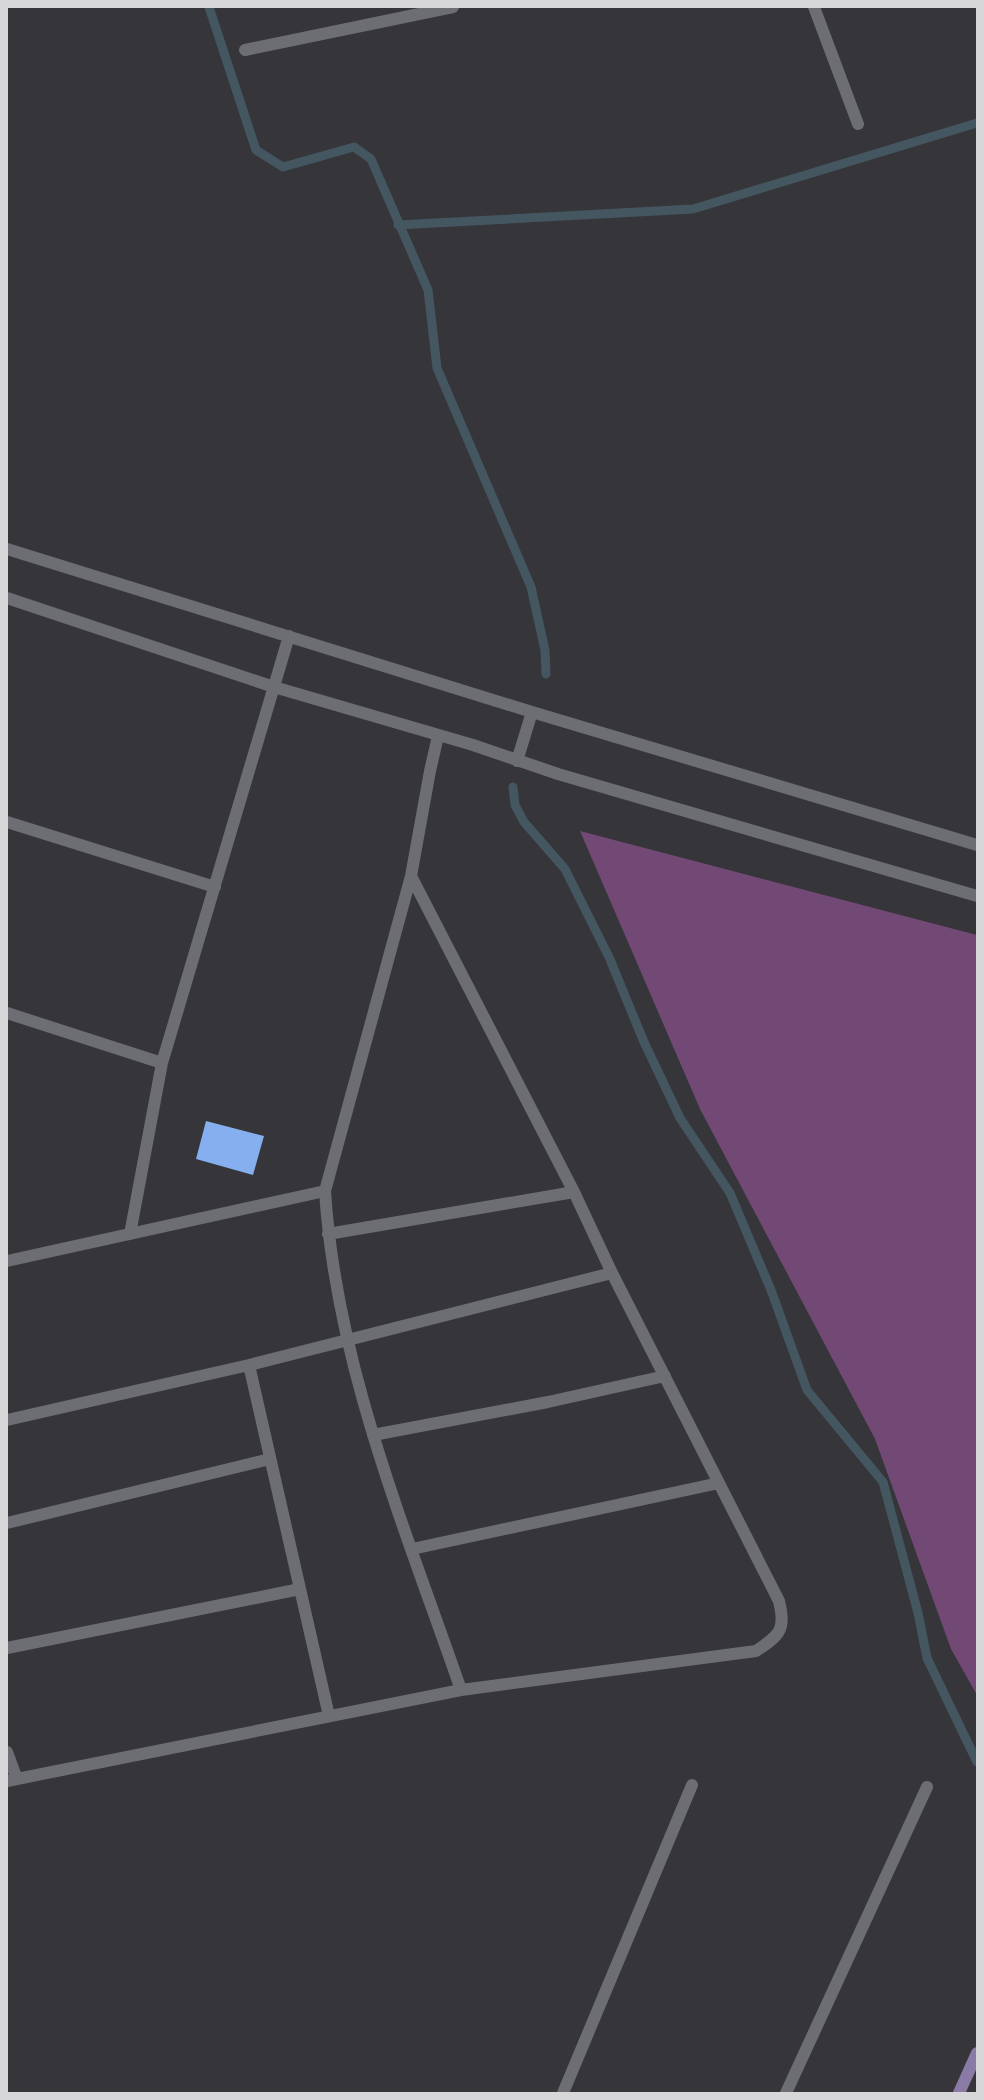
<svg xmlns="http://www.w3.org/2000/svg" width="984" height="2100" font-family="Ubuntu,sans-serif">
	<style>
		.green { fill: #724975 }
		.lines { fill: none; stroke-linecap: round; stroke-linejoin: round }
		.stream { stroke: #445660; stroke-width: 9 }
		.building { fill: #85afee }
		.minor { stroke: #6d6e73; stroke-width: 12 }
		.major { stroke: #8a7aa6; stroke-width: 12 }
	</style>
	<rect width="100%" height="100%" fill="#35353a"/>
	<path class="green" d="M580,831L977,935V1695L951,1649L875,1439L700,1109Z"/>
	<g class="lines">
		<path class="stream" d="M209,7L256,150L283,167L354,147L371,159L428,290L437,368L531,587L545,650L546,674
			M398,225L693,209L977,123
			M513,787L515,805L524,822L565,869L609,957L644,1042L680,1118L730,1193L771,1290L807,1390L883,1482L918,1613L927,1658L977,1762"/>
	</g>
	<path class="building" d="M206,1121L264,1136L253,1175L196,1159Z"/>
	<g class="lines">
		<path class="minor" d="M814,7L858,124
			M245,50L453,7
			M7,549L532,712L977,845
			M7,598L274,687L473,745L558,774L977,896
			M438,736L430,771L411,876L325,1191C336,1364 405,1528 461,1690
			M517,761L532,712
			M7,822L215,887
			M7,1013L162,1063L289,636
			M130,1234L162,1063
			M328,1234L574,1192
			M7,1261L325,1191
			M249,1365L329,1716
			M7,1420L249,1365L612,1273
			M373,1435L548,1402L665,1376
			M7,1523L270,1459
			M412,1549L719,1483
			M7,1648L300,1589
			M7,1752L17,1779
			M7,1781L461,1690L756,1651C780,1635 786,1630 779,1601L612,1273L574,1192L411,876
			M563,2093L692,1785
			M786,2093L927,1787"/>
		<path class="major" d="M959,2093L977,2053"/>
	</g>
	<rect width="984" height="2100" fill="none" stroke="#d7d7da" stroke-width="16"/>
</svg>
